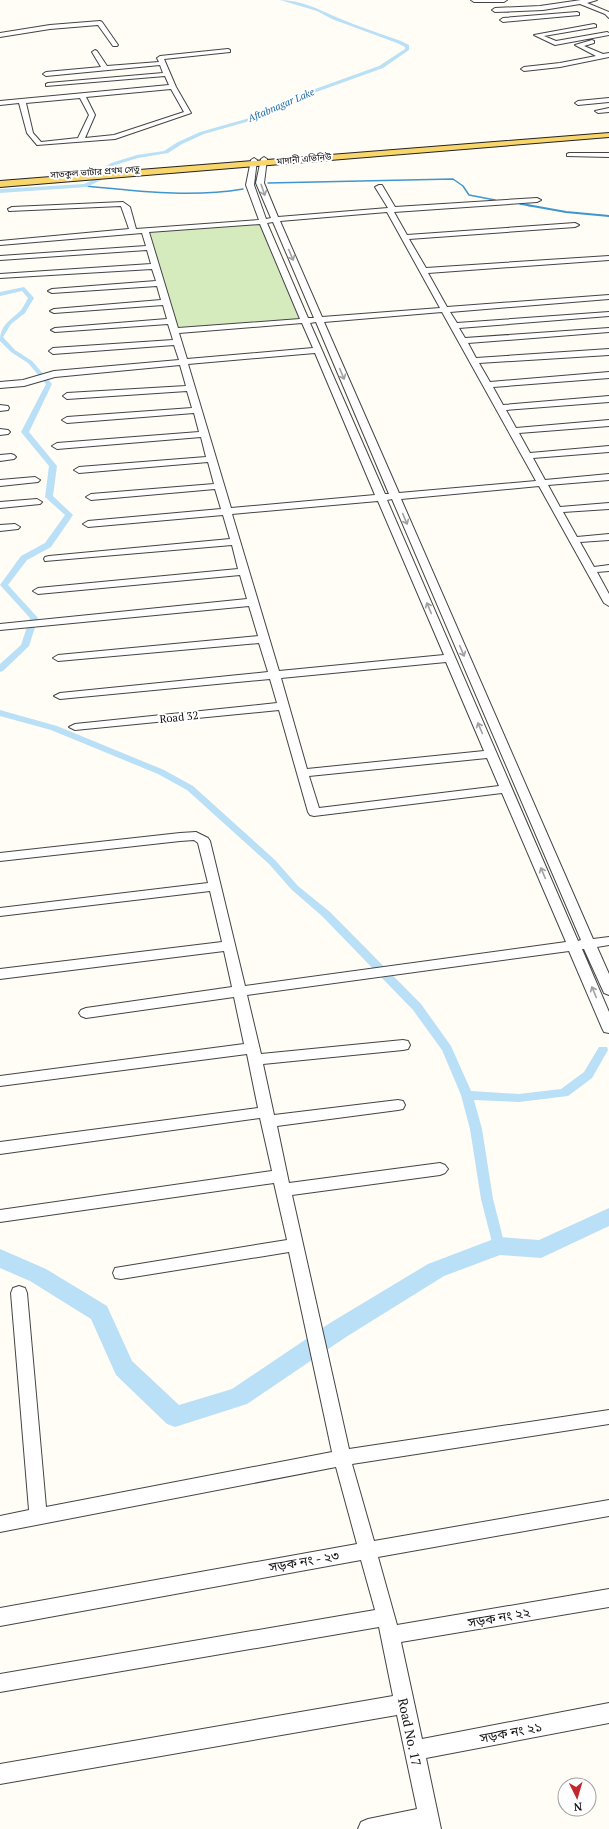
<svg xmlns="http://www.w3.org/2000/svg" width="609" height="1829" font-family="'PT Serif','Noto Sans Bengali',serif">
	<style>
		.green { fill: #d5ebbd }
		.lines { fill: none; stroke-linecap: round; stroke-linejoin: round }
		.stream-far1 { stroke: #3f96cf; stroke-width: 1.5 }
		.stream { stroke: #3f96cf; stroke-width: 2 }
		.canal { fill: #b9e0f7; fill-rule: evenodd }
		.river { fill: #b9e0f7; fill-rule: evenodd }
		.minor-casing { stroke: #444; stroke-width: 2 }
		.major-casing { stroke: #222; stroke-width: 2 }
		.minor { fill: #fff; fill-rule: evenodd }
		.major { fill: #f9d66b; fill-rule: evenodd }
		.oneway { stroke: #a0a0a0 }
		.labels { text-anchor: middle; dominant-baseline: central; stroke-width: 4; stroke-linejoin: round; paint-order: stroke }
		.far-street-label { font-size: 9px; fill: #111; stroke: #fff }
		.far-water-label { font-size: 10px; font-style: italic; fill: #1768a6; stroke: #fff }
		.street-label { font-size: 11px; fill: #111; stroke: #fff }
		.near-street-label { font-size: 13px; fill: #111; stroke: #fff }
	</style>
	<rect width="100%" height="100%" fill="#fffdf5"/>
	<path class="green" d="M263,222L306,321L174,331L145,230Z"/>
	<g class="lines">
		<path class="stream-far1" d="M268,183L453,179L463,186L469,195L495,200
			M85,186C138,191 190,198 243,189
			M520,204L532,206"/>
		<path class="stream" d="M527,205L566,212L609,216"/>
		<path class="canal" d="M280,0C300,0 318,9 336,17C357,26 379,33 401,41L409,45V50L383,68L283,104L257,119L204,134L182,144L168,153L138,158L115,165L109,169L101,180L87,187L0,193V189L84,184L97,178L105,167L111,163L137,155L164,151L178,142L200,132L253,117L279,102L379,66L405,49V47L397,43L332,19L317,11Z
			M24,287L34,298L25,313L11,324L3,337L15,350L32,361L52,384L29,432L57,466L53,496L73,515L51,547L27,560L8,585L38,618L29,646L3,671L0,672V664L21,645L30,618L0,585L21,556L45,543L65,515L45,497L49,466L21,432L46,384L28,363L11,352L0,341C0,326 9,321 19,312C23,309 25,303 28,298L22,291L0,296V292Z
			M0,710L57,726L164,770L193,786L275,860L298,886L330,912L421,1004L451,1046L471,1091L519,1094L561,1089L584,1072L599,1047H607L608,1050L592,1078L568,1096L519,1102L474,1100L482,1129L493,1199L505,1246L503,1249L499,1251L495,1249L493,1246L481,1199L470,1129L461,1095L442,1050L413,1010L322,916L292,890L269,864L187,790L158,774L51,730L0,716Z"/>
		<path class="river" d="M609,1208V1226L541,1258L500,1255L444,1276L346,1337L247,1404L175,1427L167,1424L116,1375L91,1319L30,1281L0,1268V1249L46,1269L107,1306L132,1361L179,1405L232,1389L330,1323L428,1264L499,1237L539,1240Z"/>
		<defs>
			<path id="minor" d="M471,0H507L504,2H474Z
				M581,0H597L587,3L609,12V18L605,14L580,4L543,10L495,12L492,10L495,8L540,6Z
				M577,12L579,13V15L503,22L500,20L503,18Z
				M100,21L102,22L118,45L117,46H113L98,25L50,29L0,37V33L50,25Z
				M594,24L596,25V27L544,36L556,41L607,32L609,33V35L555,45L534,35Z
				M592,40L594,41V43L584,46L603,54L609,53V57L560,67L524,71L521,69L524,67L560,63L596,56L575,45Z
				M228,49L230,50V52L164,59L176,87L191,113L115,139L37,145L27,133L19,103L0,105V101L169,85L165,76L46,86V84L48,83L163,73L160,65L46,76L43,74L46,72L101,67L92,52L95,50L97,51L107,66L159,62L157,58L160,56ZM171,89L184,112L114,135L85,138L95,115L86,97ZM80,98L89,115L78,138L41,142L33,133L26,103Z
				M609,98V102L578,105L575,103L578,101Z
				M609,108V112L598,113L595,111Z
				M569,153H609V157L567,156V154Z
				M264,157L267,159L264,183L278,217L388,208L375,187L379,185H382L395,207L537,198L541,200L537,202L394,212L407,235L575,223L579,225L575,227L409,239L426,268L609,256V260L428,273L447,307L609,295V299L450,312L457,323L609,312V316L459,328L465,338L609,328V332L468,343L476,358L609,349V355L479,363L490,382L609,372V378L493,387L503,405L609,396V402L506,410L516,428L609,420V426L519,433L530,453L609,446V452L533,458L545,480L609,474V480L548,485L560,507L609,503V509L563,512L577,537L609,534V540L580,542L594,567L609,565V571L597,572L609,594V606L604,603L539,486L401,499L593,939L609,937V945L597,947L609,974V995L604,993L584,949H582L609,1012V1033L604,1032L602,1028L569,951L247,995L261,1054L403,1040L408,1041L410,1045L408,1049L403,1050L263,1064L274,1115L398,1100L403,1101L405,1105L403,1109L398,1110L277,1126L289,1183L440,1163L445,1165L448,1169L445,1173L440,1175L292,1195L349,1449L609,1410V1424L352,1464L374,1541L609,1500V1516L378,1557L397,1625L609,1589V1607L401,1642L422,1739L609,1703V1723L426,1758L441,1829H358L361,1822L368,1819L417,1809L397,1715L0,1784V1764L393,1696L379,1627L0,1692V1674L375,1610L361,1560L0,1626V1608L357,1544L336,1467L0,1532V1516L29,1510L11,1293L13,1288L19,1286L25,1288L27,1293L46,1507L332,1452L289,1252L121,1279L115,1278L113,1273L115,1268L121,1267L287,1240L274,1183L0,1222V1210L272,1171L260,1118L0,1154V1142L258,1108L247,1054L0,1086V1076L244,1044L234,997L86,1018L81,1016L79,1013L81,1010L86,1008L232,987L224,951L0,979V969L222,942L210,891L0,916V908L208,883L198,843L194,840L180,841L0,861V853L180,833L196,832L208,838L210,841L245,986L566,942L502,793L314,816L310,815L308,812L279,710L75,730L69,727L75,724L277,703L270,679L60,699L54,696L60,693L268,672L259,643L58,661L53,658L58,655L258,636L249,606L0,630V624L247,599L240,575L38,594L33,591L38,588L238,569L232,545L45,561L44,559L45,557L49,556L230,539L223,515L88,527L83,524L88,521L221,509L215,489L91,500L86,497L91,494L214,484L208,462L79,473L74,470L79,467L206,457L201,437L57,449L52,446L57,443L199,432L194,413L67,423L62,420L67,417L192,408L187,391L67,399L63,396L67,393L186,386L180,365L55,377L24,386L0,388V382L23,380L54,371L179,360L174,345L53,354L49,351L53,348L173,340L168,324L55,332L51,330L55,328L167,319L163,305L54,313L50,311L54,309L161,300L157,286L52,293L48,291L52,289L156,281L152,269L0,278V274L151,264L147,250L0,260V256L146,246L142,233L0,245V241L129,229L121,206L9,211L8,209L12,207L123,202L130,207L136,229L259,220L246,185L251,160L254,158L257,160L254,185L266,219L271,218L256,183L261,159ZM387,212L440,308L322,317L280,221ZM273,222L314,318H308L267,223ZM260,224L300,319L178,328L149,232ZM442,312L536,481L399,493L324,322ZM316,322L389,494H385L310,323ZM302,323L313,348L187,359L179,333ZM315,353L375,495L231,508L188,364ZM392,499L581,940L578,941L387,500ZM378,501L444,655L279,671L232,514ZM446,662L484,751L307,769L281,678ZM487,758L499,786L319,808L309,776Z
				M0,405L8,406L9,408L8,410L0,411Z
				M0,429L8,430L10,432L8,434L0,435Z
				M11,454L14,455L16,457L14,459L0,461V455Z
				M35,477L40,480L38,482L0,486V480Z
				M37,499L42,502L40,504L0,508V502Z
				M15,524L20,527L18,529L0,531V525Z"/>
			<path id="major" d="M609,133V137L0,187V181Z"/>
		</defs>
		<use href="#minor" class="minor-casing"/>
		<use href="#major" class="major-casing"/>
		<use href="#minor" class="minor"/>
		<use href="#major" class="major"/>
	</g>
	<defs><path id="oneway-shaft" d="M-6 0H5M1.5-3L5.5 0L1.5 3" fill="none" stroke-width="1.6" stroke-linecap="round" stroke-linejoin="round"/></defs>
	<g class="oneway">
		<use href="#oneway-shaft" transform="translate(263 190) rotate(71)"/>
		<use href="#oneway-shaft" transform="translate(291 255) rotate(67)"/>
		<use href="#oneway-shaft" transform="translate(342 374) rotate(67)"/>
		<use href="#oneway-shaft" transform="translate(405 519) rotate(67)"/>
		<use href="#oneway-shaft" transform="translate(429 608) rotate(-113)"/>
		<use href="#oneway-shaft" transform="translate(462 651) rotate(67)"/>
		<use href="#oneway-shaft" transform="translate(480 728) rotate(-113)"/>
		<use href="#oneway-shaft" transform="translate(543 873) rotate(-113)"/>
		<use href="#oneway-shaft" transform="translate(594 992) rotate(-113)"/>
	</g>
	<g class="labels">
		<g class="far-street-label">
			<text transform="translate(304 159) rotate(-5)">মাদানী এভিনিউ</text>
			<text transform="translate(95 172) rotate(-4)">সাতকুল ভাটার প্রথম সেতু</text>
		</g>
		<g class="far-water-label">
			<text transform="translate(281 105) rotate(-23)">Aftabnagar Lake</text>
		</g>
		<g class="street-label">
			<text transform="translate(179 717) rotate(-6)">Road 32</text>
		</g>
		<g class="near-street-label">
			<text transform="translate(304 1561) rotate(-10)">সড়ক নং - ২৩</text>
			<text transform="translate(499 1617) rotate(-10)">সড়ক নং ২২</text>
			<text transform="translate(410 1732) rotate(78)">Road No. 17</text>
			<text transform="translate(511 1732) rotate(-11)">সড়ক নং ২১</text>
		</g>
	</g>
	<g transform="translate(577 1797) rotate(175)"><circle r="19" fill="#ffffff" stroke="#a0a0a0"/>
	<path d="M0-3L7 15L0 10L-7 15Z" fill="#c4262e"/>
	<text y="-6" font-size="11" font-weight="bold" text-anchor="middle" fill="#111111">N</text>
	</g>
</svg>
